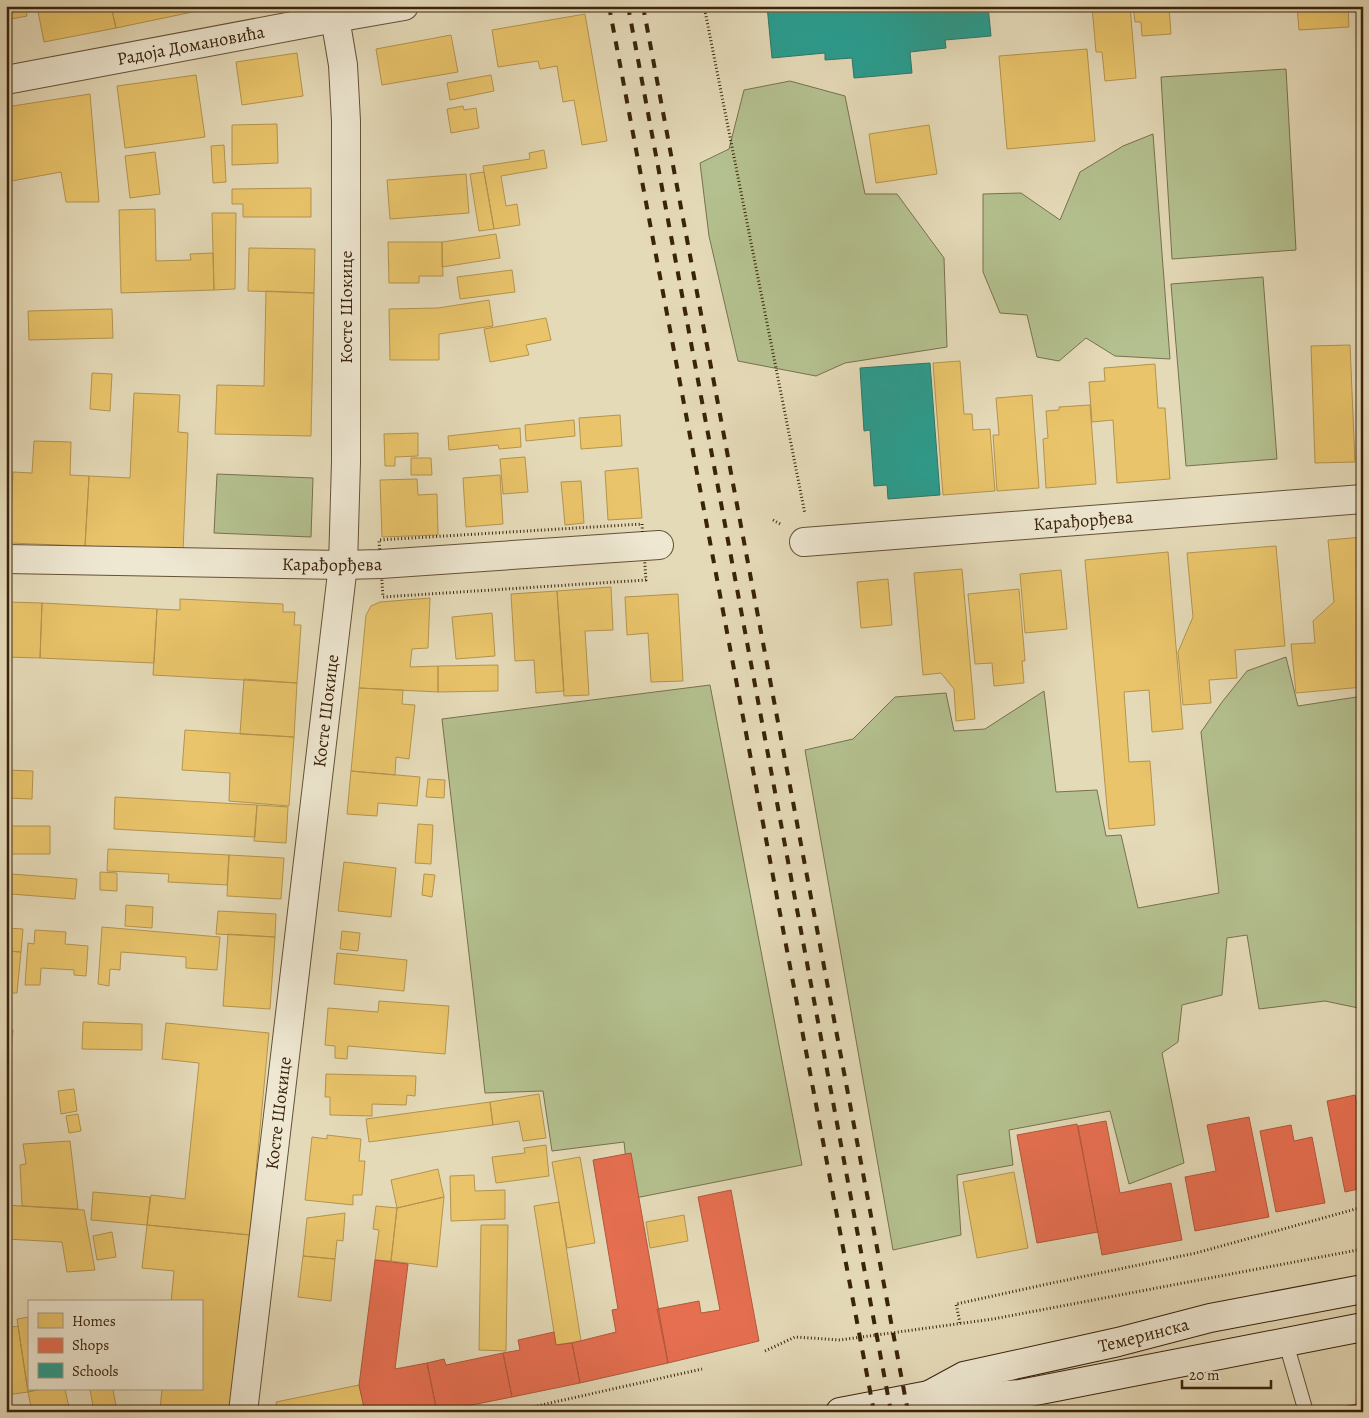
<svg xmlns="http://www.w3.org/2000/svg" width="1369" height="1418" font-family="Alegreya,serif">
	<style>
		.green { fill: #b4c08f; stroke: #77724d }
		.homes { fill: #e9c46a; stroke: #b4944e }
		.shops { fill: #e76f51; stroke: #b3583c }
		.schools { fill: #2a9d8f; stroke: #2f7867 }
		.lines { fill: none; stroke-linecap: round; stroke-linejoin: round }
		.service-casing { stroke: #655136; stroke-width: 16 }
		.minor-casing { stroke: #655136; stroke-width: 30 }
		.secondary-casing { stroke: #3a230b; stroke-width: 30 }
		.path { stroke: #3a230b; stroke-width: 3; stroke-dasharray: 1 2.5; stroke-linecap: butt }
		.service { stroke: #eee7d1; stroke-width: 14 }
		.minor { stroke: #eee7d1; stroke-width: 28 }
		.secondary { stroke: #eee7d1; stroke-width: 28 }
		.rail { stroke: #3a230b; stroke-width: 4; stroke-dasharray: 9 9; stroke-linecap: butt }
		.labels { text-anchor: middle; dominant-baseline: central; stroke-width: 5; stroke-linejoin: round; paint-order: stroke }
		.street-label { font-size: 18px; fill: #3a230b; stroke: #eee7d1 }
	</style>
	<rect width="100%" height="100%" fill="#e5dab8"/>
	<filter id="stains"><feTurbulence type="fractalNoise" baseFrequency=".004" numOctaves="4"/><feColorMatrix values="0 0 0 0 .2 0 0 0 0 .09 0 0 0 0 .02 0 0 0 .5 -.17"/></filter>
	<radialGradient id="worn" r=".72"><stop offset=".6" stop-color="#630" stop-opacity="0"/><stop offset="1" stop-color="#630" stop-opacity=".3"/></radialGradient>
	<path class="green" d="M1286,69L1296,250L1172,259L1161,77Z
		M790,81L845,96L865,194H897L944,258L947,347L845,363L816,376L738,361L709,236L700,163L729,149L744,90Z
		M1153,134L1170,359L1115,356L1086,338L1059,361L1037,357L1027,315L1000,313L983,272V194L1021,193L1060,220L1080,172L1123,146Z
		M1263,277L1277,459L1186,466L1171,284Z
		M217,474L313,478L311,537L214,533Z
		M1286,657L1298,706L1363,696V1009L1325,1001L1259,1009L1247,935L1227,938L1222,995L1182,1005L1178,1042L1162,1053L1184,1163L1129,1184L1110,1111L1009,1130L1013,1165L957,1175L961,1235L893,1250L805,750L853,739L895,697L946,693L954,731L985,729L1044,691L1056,792L1097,790L1106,836L1121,835L1138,908L1219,893L1201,732L1222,702L1247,671Z
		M710,685L802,1165L630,1199L624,1142L552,1151L543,1091L485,1093L442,719Z"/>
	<path class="homes" d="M6,6H25L27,16L6,20Z
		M37,6H111L116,28L44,42Z
		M111,6H202V10L116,28Z
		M202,6H223L202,10Z
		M1092,6H1130L1136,78L1105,81L1102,52H1096Z
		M1133,6H1169L1171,34L1142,36L1141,22H1135Z
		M1181,6H1196V11L1181,12Z
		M1297,6H1348L1349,27L1299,30Z
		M585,14L607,141L582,145L574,100L563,102L557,66L540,69L538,61L498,67L492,30Z
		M451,35L458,72L382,85L376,49Z
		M1087,49L1095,141L1007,149L999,56Z
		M297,53L303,96L242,105L236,62Z
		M196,75L205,137L125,148L117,86Z
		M491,75L494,91L450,100L447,83Z
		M90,94L99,202H66L61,172L6,182V107Z
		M463,106L464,110L476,108L479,128L451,133L447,109Z
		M277,124L278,163L232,165V125Z
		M929,125L937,174L876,183L869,134Z
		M224,145L226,182L213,183L211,146Z
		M544,150L547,168L501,176L506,206L517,204L520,225L494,229L483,166L530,159L529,153Z
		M155,152L160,194L130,198L125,156Z
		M484,172L494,229L479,231L470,174Z
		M466,174L469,213L390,219L387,180Z
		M311,188V217H243V204H232V189Z
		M155,209L156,261L191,260L190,254L213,253L214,290L121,293L119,210Z
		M212,213H236L235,289L214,290Z
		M496,234L500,258L442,267V242Z
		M388,242H442L443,276H419V283H389Z
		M249,248L315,249L314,293L248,291Z
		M512,270L515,292L460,299L457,277Z
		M266,291L314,293L311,436L215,434L217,385L264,386Z
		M489,300L493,326L439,334V360H390L389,309L438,308Z
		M112,309L113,338L29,340L28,311Z
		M546,318L551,340L526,345L529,355L490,362L484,329Z
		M1350,345L1355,462L1315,463L1311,346Z
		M960,361L964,414H972L973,430L990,429L995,491L943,495L933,363Z
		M1155,364L1158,408H1165L1170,479L1117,483L1113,420L1092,422L1089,382L1105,381L1104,368Z
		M1361,371H1363V426Z
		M92,373L112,374L110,411L90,409Z
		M134,393L180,395L178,432L188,433L183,551L85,546L89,476L130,478Z
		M1032,395L1039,488L997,491L993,435H999L996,398Z
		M1090,405L1096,484L1046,488L1043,439L1048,438L1046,411L1059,410V407Z
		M620,415L622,446L581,449L579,418Z
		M574,420L575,436L526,441L525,425Z
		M520,428L521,447L499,449L498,445L449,450L448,436Z
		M418,433V456L395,457V466H385L384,434Z
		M34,441L71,442L70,475L89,476L85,546L10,543L13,472L32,473Z
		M525,457L528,492L503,494L500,459Z
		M411,458H431L432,475H411Z
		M638,468L642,518L608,520L605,471Z
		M500,475L503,524L466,527L463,478Z
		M417,479L418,495L437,494L438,535L382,537L380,480Z
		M581,481L584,523L565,525L561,482Z
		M1363,537V687L1296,693L1291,644L1315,643L1313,621L1334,602L1328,540Z
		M1276,546L1285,646L1235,650L1237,678L1209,680L1211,703L1183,705L1178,652L1193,617L1187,553Z
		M1168,552L1183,729L1152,732L1149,690L1124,692L1129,762L1150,761L1155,825L1109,829L1085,560Z
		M962,569L975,719L956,721L954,689L941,673L923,675L914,573Z
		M1061,570L1067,629L1025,633L1020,574Z
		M888,579L892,625L861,628L857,582Z
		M611,587L613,630L585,631L589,695L564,696L557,591Z
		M1019,589L1025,661H1022L1024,683L994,686L992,663L975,664L968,594Z
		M557,591L564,691L536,693L534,660L515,661L511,594Z
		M678,594L683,681L651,682L648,633L627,635L625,597Z
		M6,596H8V602L42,603L40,658L6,657Z
		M430,598L428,648L412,649L410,667L438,666V692L359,688L366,615L371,606L380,602Z
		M180,599L283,604V612H295L294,625H301L297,683L153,675L157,609L180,610Z
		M42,603L157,609L154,663L40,658Z
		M492,613L495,656L456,659L452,617Z
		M498,665V691L438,692V666Z
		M244,679L297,683L294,737L240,734Z
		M359,688L403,690L402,704L415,705L409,759L396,757L395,775L351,771Z
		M185,730L294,737L289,806L229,801L230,773L182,770Z
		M6,770L33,771L32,799L6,798Z
		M351,771L420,777L417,806L378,803L377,816L347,814Z
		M428,779L445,780L444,798L426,797Z
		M115,797L257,805L255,837L114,829Z
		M257,805L288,807L286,843L254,841Z
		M418,824L433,825L431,864L415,863Z
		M6,826H50V854H6Z
		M108,849L229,855L227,885L168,882L169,874L107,871Z
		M229,855L284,858L281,899L227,896Z
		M344,862L396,868L391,917L338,911Z
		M100,872L117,873V891L100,890Z
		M11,874L77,879L75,899L10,894Z
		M424,874L435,875L432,897L422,895Z
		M126,905L153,907L152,928L125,926Z
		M218,911L276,914L275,937L216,934Z
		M102,927L220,937L217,970L186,968V957L121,952L120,970L110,969L109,986L98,984Z
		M6,928L23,929L21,952L6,951Z
		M35,930L66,932L65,944L88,946L86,976L74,975V970L41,968L40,985H25L28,943L34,944Z
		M342,931L360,933L358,951L340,949Z
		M228,934L275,937L270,1009L223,1006Z
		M6,951L21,952L17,993H6Z
		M337,953L407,960L404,991L334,984Z
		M379,1001L449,1006L445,1054L348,1046L347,1059L335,1058V1046L325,1045L328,1008L378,1012Z
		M83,1022L142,1024V1050L82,1049Z
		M166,1023L269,1033L250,1235L147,1225L151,1195L185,1199L199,1063L162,1059Z
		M6,1029L13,1030L9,1073L6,1072Z
		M326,1074L416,1076L415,1096L407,1095L406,1105L372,1104V1116L330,1115V1097H325Z
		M74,1089L77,1111L61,1114L58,1091Z
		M539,1094L546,1138L523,1141L519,1121L493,1125L490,1102Z
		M490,1102L493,1125L369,1142L366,1119Z
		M8,1104L11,1129L6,1130V1105Z
		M78,1114L81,1131L69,1133L66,1116Z
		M327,1135L361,1139L359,1161H365L362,1195H353V1205L305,1200L312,1137L327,1139Z
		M70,1141L78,1209L22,1206L20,1165L26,1164L23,1144Z
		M546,1145L549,1176L496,1183L492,1157L525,1153L524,1148Z
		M580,1157L595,1243L567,1248L552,1162Z
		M438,1169L444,1197L397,1208L391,1180Z
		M1014,1172L1028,1248L977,1258L963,1182Z
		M474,1175L475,1191L505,1190V1219L451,1221L450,1176Z
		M6,1181H9L7,1205H6Z
		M93,1192L150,1197L147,1225L91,1220Z
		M444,1197L437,1267L391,1261L397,1208Z
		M559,1202L581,1341L556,1345L534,1206Z
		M6,1205L84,1210L95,1270L67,1272L62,1242L6,1239Z
		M376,1206L397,1208L391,1261L375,1260L379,1230L373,1229Z
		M345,1213L343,1241L337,1240L335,1259L303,1256L307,1218Z
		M684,1215L688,1241L650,1248L646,1222Z
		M147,1225L250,1235L232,1412H143L160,1409L162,1389H201V1302H171L174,1271L142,1268Z
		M481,1225H508L506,1351L479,1350Z
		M112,1232L116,1257L97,1260L93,1236Z
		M303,1256L335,1259L331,1301L298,1297Z
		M29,1317V1389H41L28,1392L17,1319Z
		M18,1326L28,1392L6,1395V1328Z
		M359,1385L365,1412H277L276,1402Z
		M41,1389H65L70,1412H32L28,1392Z
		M90,1389H113L117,1412H94Z"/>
	<path class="shops" d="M1355,1095L1363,1133V1188L1345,1192L1327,1101Z
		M1249,1117L1269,1217L1195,1231L1185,1177L1216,1171L1207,1125Z
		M1106,1121L1120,1193L1171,1183L1182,1240L1102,1255L1078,1126Z
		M1077,1124L1098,1232L1037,1243L1017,1135Z
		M1291,1125L1294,1141L1312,1137L1325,1203L1276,1212L1260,1131Z
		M631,1153L668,1363L580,1383L572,1343L616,1332L612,1310L618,1309L593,1160Z
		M731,1190L759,1341L668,1363L657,1309L699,1301L701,1313L720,1310L698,1197Z
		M375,1260L408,1264L395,1369L427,1363L437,1412H365L359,1385Z
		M554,1332L556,1345L572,1343L580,1383L512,1397L503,1353L520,1350L518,1340Z
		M503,1353L512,1397L437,1412L427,1363L444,1359L446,1365Z
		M1363,1403V1412H1349L1346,1406Z"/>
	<path class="schools" d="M767,6H988L991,36L945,40L946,48L910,52L912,73L854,78L852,58L825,60V53L772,58Z
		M930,363L940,495L888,499L887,485L874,486L870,430L864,431L860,368Z"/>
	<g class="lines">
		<defs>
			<path id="service" d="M1286,1343L1306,1412"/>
			<g id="minor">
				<path id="s1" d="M6,80L335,18L404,6"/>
				<path id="s2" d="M804,542L1363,499"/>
				<path id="s3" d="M6,559L343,565L381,564L659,545"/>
				<path id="s4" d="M243,1412L343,565L346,462V121L343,65L333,6"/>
			</g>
			<g id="secondary">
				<path id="s5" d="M929,1395L964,1376L1118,1342L1210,1318L1363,1289"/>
				<path d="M840,1412L929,1395L973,1398L1020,1394L1363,1327"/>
			</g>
		</defs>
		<use href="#service" class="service-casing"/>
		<use href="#minor" class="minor-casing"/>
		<use href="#secondary" class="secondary-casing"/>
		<path class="path" d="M704,6L805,514
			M773,520L782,525
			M642,524L646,580L383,597L379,540Z
			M960,1323L956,1304L1057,1282L1196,1253L1363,1207
			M765,1351L795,1337L840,1340L993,1319L1363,1249
			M510,1412L702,1369"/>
		<use href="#service" class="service"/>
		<use href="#minor" class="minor"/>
		<use href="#secondary" class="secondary"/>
		<path class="rail" d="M609,6L874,1412
			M628,6L891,1412
			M643,6L908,1412"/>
	</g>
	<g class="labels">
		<g class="street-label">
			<text stroke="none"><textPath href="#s1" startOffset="188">Радоја Домановића</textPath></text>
			<text transform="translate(346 307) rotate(-90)">Косте Шокице</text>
			<text stroke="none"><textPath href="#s2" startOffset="280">Карађорђева</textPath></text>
			<text stroke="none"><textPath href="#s3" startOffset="326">Карађорђева</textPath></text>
			<text stroke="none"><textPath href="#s4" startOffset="706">Косте Шокице</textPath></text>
			<text stroke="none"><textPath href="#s4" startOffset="301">Косте Шокице</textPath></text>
			<text stroke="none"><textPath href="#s5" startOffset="224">Темеринска</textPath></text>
		</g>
	</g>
	<rect width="1369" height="1418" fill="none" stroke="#e5dab8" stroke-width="25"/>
	<rect x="8" y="8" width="1354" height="1403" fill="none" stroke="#3a230b" stroke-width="2.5"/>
	<rect x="12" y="12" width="1344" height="1393" fill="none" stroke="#3a230b"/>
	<rect x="28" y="1300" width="175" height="90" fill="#eee7d1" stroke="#a69982"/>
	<rect x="38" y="1313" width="25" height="15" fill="#e9c46a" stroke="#a69982"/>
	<text x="72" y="1326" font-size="15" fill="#3a230b">Homes</text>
	<rect x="38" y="1338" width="25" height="15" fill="#e76f51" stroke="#a69982"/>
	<text x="72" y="1350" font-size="15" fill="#3a230b">Shops</text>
	<rect x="38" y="1363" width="25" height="15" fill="#2a9d8f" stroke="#a69982"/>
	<text x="72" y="1376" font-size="15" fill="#3a230b">Schools</text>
	<path d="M1182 1380v8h89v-8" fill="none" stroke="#3a230b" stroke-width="2.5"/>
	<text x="1189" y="1380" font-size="15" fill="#3a230b" stroke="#eee7d1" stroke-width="4" paint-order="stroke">20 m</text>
	<rect width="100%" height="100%" filter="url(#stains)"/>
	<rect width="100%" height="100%" fill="url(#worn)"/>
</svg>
